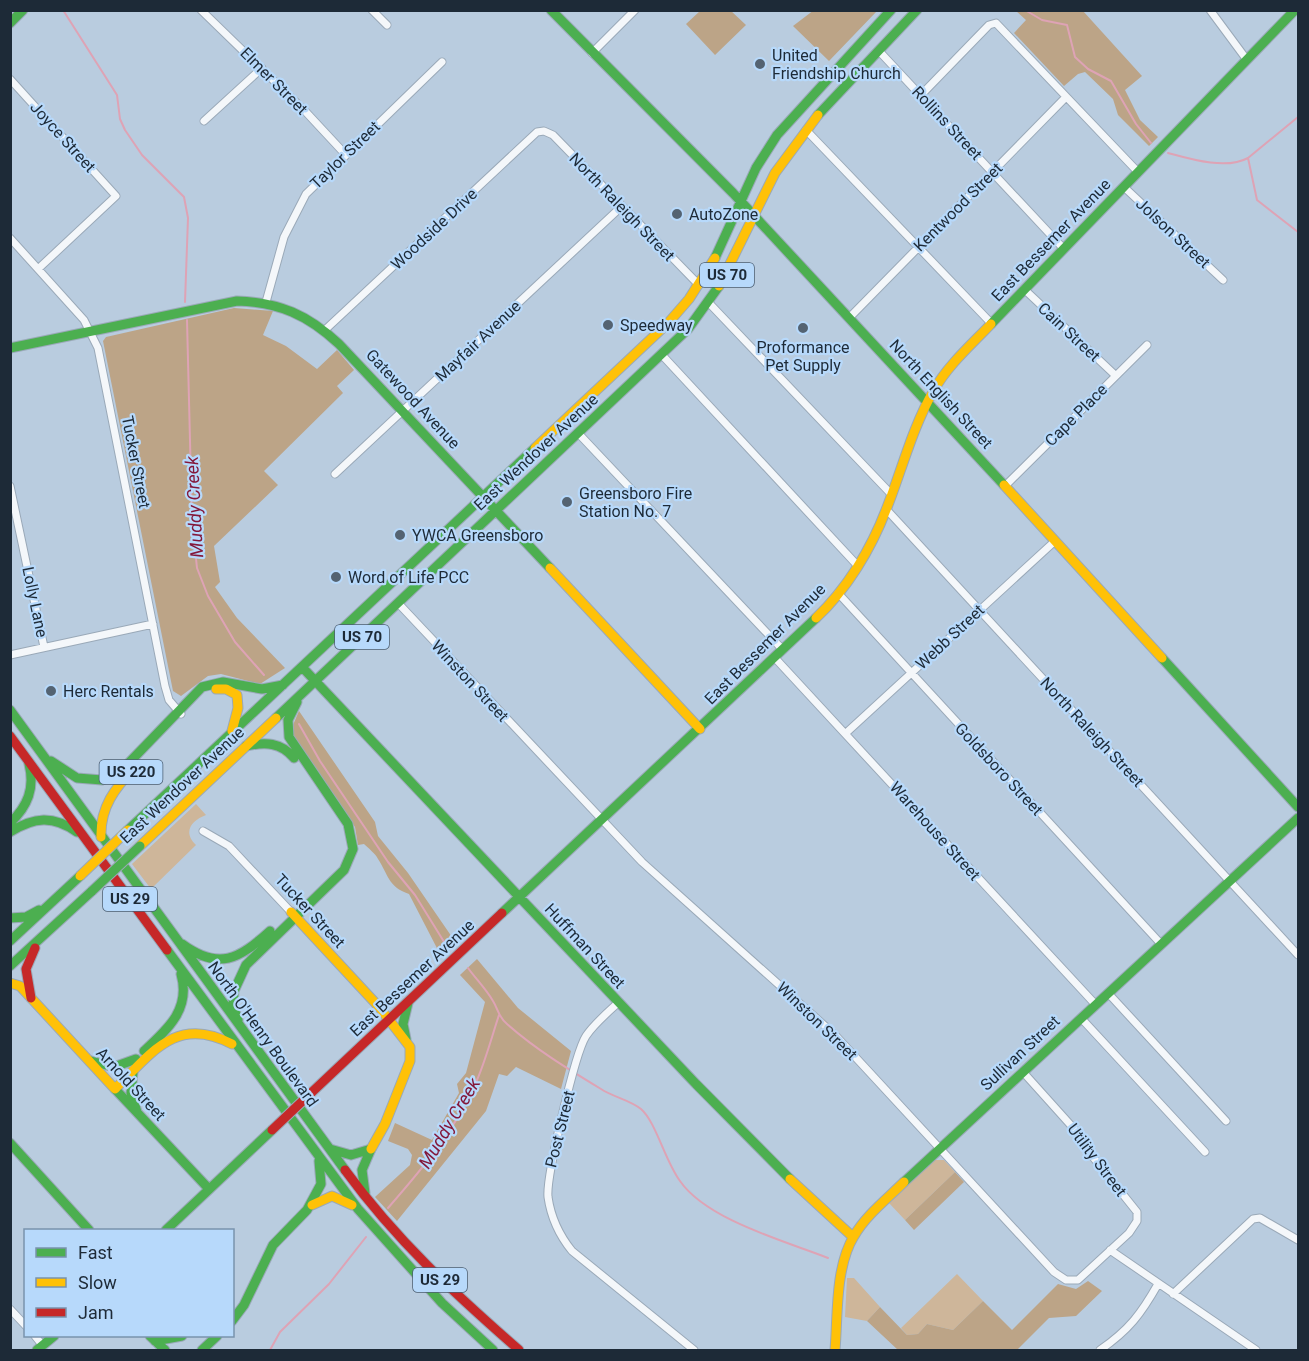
<svg xmlns="http://www.w3.org/2000/svg" width="1309" height="1361" font-family="Roboto,sans-serif">
	<style>
		.green { fill: #ceb69a }
		.forest { fill: #bca487 }
		.lines { fill: none; stroke-linecap: round; stroke-linejoin: round }
		.stream { stroke: #dea3b5; stroke-width: 2 }
		.street-casing { stroke: #9aa9b8; stroke-width: 9 }
		.fast-casing { stroke: #9aa9b8; stroke-width: 11 }
		.slow-casing { stroke: #9aa9b8; stroke-width: 11 }
		.jam-casing { stroke: #9aa9b8; stroke-width: 11 }
		.street { stroke: #f4f7fa; stroke-width: 7 }
		.fast { stroke: #4caf50; stroke-width: 9 }
		.slow { stroke: #ffc107; stroke-width: 9 }
		.jam { stroke: #c62828; stroke-width: 9 }
		.fast-bridge-casing { stroke: #9aa9b8; stroke-width: 11; stroke-linecap: butt }
		.slow-bridge-casing { stroke: #9aa9b8; stroke-width: 11; stroke-linecap: butt }
		.jam-bridge-casing { stroke: #9aa9b8; stroke-width: 11; stroke-linecap: butt }
		.fast-bridge { stroke: #4caf50; stroke-width: 9 }
		.slow-bridge { stroke: #ffc107; stroke-width: 9 }
		.jam-bridge { stroke: #c62828; stroke-width: 9 }
		.poi-dot { fill: #546372; stroke: #b7d9fb; stroke-width: 2 }
		.labels { text-anchor: middle; dominant-baseline: central; stroke-width: 4.5; stroke-linejoin: round; paint-order: stroke }
		.shield { fill: #b7d9fb; stroke: #4b5e72; stroke-width: 1.5 }
		.shield-label { font-size: 15px; font-weight: bold; fill: #1d2a37 }
		.poi-label { font-size: 16px; fill: #1d2a37; stroke: #b7d9fb; text-anchor: start }
		.street-label { font-size: 16px; fill: #1d2a37; stroke: #b7d9fb }
		.water-label { font-size: 18px; font-style: italic; fill: #83183a; stroke: #b7d9fb }
	</style>
	<rect width="100%" height="100%" fill="#b9ccdf"/>
	<path class="green" d="M196,804L206,815C192,820 182,832 196,845L151,889L132,864Z
		M935,1160H944L955,1172L905,1220L889,1203Z
		M957,1274L983,1301L953,1330L927,1324L918,1334L907,1335L901,1328Z
		M847,1278H854L880,1307L867,1321L845,1317Z"/>
	<path class="forest" d="M730,10L746,25L715,55L686,24L700,11Z
		M814,10H877V11L829,61L793,26Z
		M1016,11H1083L1142,76L1125,90L1140,120L1158,137L1149,146L1118,115L1113,99L1085,72L1078,74L1064,86L1014,33L1026,20Z
		M234,308L273,311L263,335L286,346L317,369L337,350L354,370L337,386L343,393L264,471L278,485L214,546L220,582L215,587L237,618L285,668L260,684L221,674L208,676L181,696L173,691L103,341L106,337Z
		M299,711L375,822L378,836L408,873L454,940L440,954L409,894C388,887 388,874 378,859C375,853 369,849 364,844L358,845L355,827L294,740L293,725Z
		M477,959L518,1008L571,1051L561,1089L516,1067L507,1076L499,1074L486,1111L397,1221L375,1197L410,1165L412,1155L408,1149L388,1141L395,1123L432,1140L459,1093L457,1084L466,1073L485,1002L460,975Z
		M955,1172L964,1182L914,1230L905,1220Z
		M1088,1281L1102,1291L1076,1316L1049,1318L1017,1350H898L867,1321L880,1307L907,1335L918,1334L927,1324L953,1330L983,1301L1012,1330L1058,1284L1076,1289Z"/>
	<g class="lines">
		<path class="stream" d="M63,10L117,95L120,119L125,130L142,155L184,197L188,218L185,302
			M1025,10L1042,20L1067,25L1075,57L1088,69L1111,81L1136,124L1151,143
			M1168,153C1190,159 1226,170 1248,158L1298,117
			M1248,158L1257,200L1298,232
			M187,320L192,521L197,568L208,596L235,642L264,675
			M299,724L320,761L388,862L415,895L446,945
			M468,968C476,979 486,989 493,1001C498,1009 499,1018 507,1024C535,1049 568,1069 601,1089C613,1097 630,1100 641,1109C656,1122 665,1161 680,1181C707,1220 785,1241 828,1258
			M388,1208C422,1169 457,1128 477,1080C486,1059 492,1036 499,1015
			M270,1350L280,1332L329,1284L366,1237"/>
		<defs>
			<path id="street" d="M201,10L305,111L345,154
				M372,10L387,25
				M1210,10L1247,60
				M879,51L1063,248
				M592,53L635,10
				M10,79L116,196L38,269
				M921,95L989,25L996,23L1138,172
				M204,121L262,68
				M806,130L991,323
				M1124,187L1223,280
				M10,238L84,320L98,348L165,686L169,700L181,714
				M1024,289L1115,375
				M266,302L284,237L306,194L442,62
				M709,303L892,495
				M850,317L1066,97
				M326,329L537,132L544,131L553,135L699,285
				M662,355L857,565
				M578,433L783,650
				M335,474L621,207
				M1006,485L1147,345
				M10,486L44,647
				M886,509L1298,955
				M838,593L1161,944
				M398,603L642,862L835,1035L1054,1272L1066,1280H1078L1129,1233L1137,1221V1212L1093,1157L1085,1141L1023,1072
				M10,655L153,624
				M775,658L1095,1004
				M846,733L1055,541
				M203,831L229,846L291,912
				M1108,993L1226,1121
				M618,1003C608,1012 594,1024 586,1036C575,1053 546,1177 548,1197C551,1218 559,1235 572,1251L694,1350
				M1081,1018L1205,1152
				M1110,1250L1256,1350
				M1173,1294L1253,1219L1260,1218L1298,1240
				M10,1309L26,1326
				M35,1336L43,1346
				M1100,1350C1129,1330 1141,1314 1158,1284"/>
			<path id="fast" d="M551,10L733,193L1004,485
				M10,23L23,10
				M818,115L917,10
				M715,258L756,168L777,135L891,10
				M991,324L1295,10
				M10,348L237,301C279,302 308,315 339,344L550,568
				M1162,658L1298,807
				M303,668L696,1084L790,1179
				M10,710L345,1170
				M276,718L688,329L719,286
				M246,746C265,742 281,742 294,758
				M51,761L77,778L102,780L121,771L202,687L223,682L262,689L283,685
				M10,823C28,806 35,788 29,764
				M128,830L535,448
				M10,832C34,817 53,815 77,832
				M502,913L816,618
				M10,918L26,917L39,910
				M10,941L80,876
				M182,944C219,971 239,959 270,931
				M167,950L358,1209L442,1303L493,1350
				M10,966L92,891
				M238,1020L233,1005L234,991L246,965L344,870L353,849L348,824L289,737L288,720L297,702
				M406,1039L403,1024L408,1003
				M144,1051C168,1029 191,1009 181,974
				M91,1061L114,1067L136,1059
				M133,1072L131,1093L137,1112
				M115,1089L209,1189
				M10,1143L89,1230
				M330,1149L351,1155L371,1149
				M904,1182L1298,818
				M365,1193L362,1170L371,1149
				M307,1210L321,1184L319,1161
				M166,1230L272,1130
				M232,1321L244,1305L273,1245L307,1210
				M150,1336L165,1350
				M155,1341L182,1336
				M37,1350L54,1336
				M202,1350L217,1336"/>
			<path id="slow" d="M719,286L775,173L818,115
				M535,448L669,322L689,299L715,258
				M1004,485L1162,658
				M550,568L700,729
				M816,618C847,589 871,549 886,510C902,470 912,428 934,390C948,365 971,345 991,324
				M216,689H226L237,695L238,708L232,731
				M101,837C100,807 115,788 135,767
				M140,846L276,718
				M291,912L380,1008L410,1047V1061L385,1124L371,1149
				M10,983L20,986L115,1089C152,1052 177,1015 232,1044
				M790,1179L853,1237
				M312,1205L332,1196L352,1205
				M835,1350C838,1315 835,1267 854,1236C866,1215 887,1199 904,1182"/>
			<path id="jam" d="M10,736L167,950
				M31,998L26,969L35,948
				M311,1093L502,913
				M345,1170C397,1241 454,1293 519,1350"/>
		</defs>
		<use href="#street" class="street-casing"/>
		<use href="#fast" class="fast-casing"/>
		<use href="#slow" class="slow-casing"/>
		<use href="#jam" class="jam-casing"/>
		<use href="#street" class="street"/>
		<use href="#fast" class="fast"/>
		<use href="#slow" class="slow"/>
		<use href="#jam" class="jam"/>
		<defs>
			<path id="fast-bridge" d="M92,891L140,846"/>
			<path id="slow-bridge" d="M80,876L128,830"/>
			<path id="jam-bridge" d="M272,1130L311,1093"/>
		</defs>
		<use href="#fast-bridge" class="fast-bridge-casing"/>
		<use href="#slow-bridge" class="slow-bridge-casing"/>
		<use href="#jam-bridge" class="jam-bridge-casing"/>
		<use href="#fast-bridge" class="fast-bridge"/>
		<use href="#slow-bridge" class="slow-bridge"/>
		<use href="#jam-bridge" class="jam-bridge"/>
	</g>
	<g class="poi-dot">
		<circle cx="760" cy="64" r="6"/>
		<circle cx="677" cy="214" r="6"/>
		<circle cx="608" cy="325" r="6"/>
		<circle cx="803" cy="328" r="6"/>
		<circle cx="567" cy="502" r="6"/>
		<circle cx="400" cy="535" r="6"/>
		<circle cx="336" cy="577" r="6"/>
		<circle cx="51" cy="691" r="6"/>
	</g>
	<g class="labels">
		<g class="shield">
			<rect x="700" y="263" width="54" height="24" rx="4.5"/>
			<rect x="335" y="625" width="54" height="24" rx="4.5"/>
			<rect x="99.5" y="760" width="63" height="24" rx="4.5"/>
			<rect x="103" y="887" width="54" height="24" rx="4.5"/>
			<rect x="413" y="1268" width="54" height="24" rx="4.5"/>
		</g>
		<g class="shield-label">
			<text x="727" y="275">US 70</text>
			<text x="362" y="637">US 70</text>
			<text x="131" y="772">US 220</text>
			<text x="130" y="899">US 29</text>
			<text x="440" y="1280">US 29</text>
		</g>
		<g class="poi-label">
			<text x="772" y="55">United<tspan x="772" dy="18">Friendship Church</tspan></text>
			<text x="689" y="214">AutoZone</text>
			<text x="620" y="325">Speedway</text>
			<text x="803" y="347" text-anchor="middle">Proformance<tspan x="803" dy="18">Pet Supply</tspan></text>
			<text x="579" y="493">Greensboro Fire<tspan x="579" dy="18">Station No. 7</tspan></text>
			<text x="412" y="535">YWCA Greensboro</text>
			<text x="348" y="577">Word of Life PCC</text>
			<text x="63" y="691">Herc Rentals</text>
		</g>
		<g class="street-label">
			<text transform="translate(274 81) rotate(45)">Elmer Street</text>
			<text transform="translate(947 123) rotate(47)">Rollins Street</text>
			<text transform="translate(63 137) rotate(48)">Joyce Street</text>
			<text transform="translate(345 155) rotate(-44)">Taylor Street</text>
			<text transform="translate(622 207) rotate(46)">North Raleigh Street</text>
			<text transform="translate(958 207) rotate(-45)">Kentwood Street</text>
			<text transform="translate(434 229) rotate(-43)">Woodside Drive</text>
			<text transform="translate(1173 233) rotate(43)">Jolson Street</text>
			<text transform="translate(1051 240) rotate(-46)">East Bessemer Avenue</text>
			<text transform="translate(1069 332) rotate(43)">Cain Street</text>
			<text transform="translate(478 341) rotate(-43)">Mayfair Avenue</text>
			<text transform="translate(941 394) rotate(47)">North English Street</text>
			<text transform="translate(413 399) rotate(47)">Gatewood Avenue</text>
			<text transform="translate(1076 415) rotate(-45)">Cape Place</text>
			<text transform="translate(536 452) rotate(-43)">East Wendover Avenue</text>
			<text transform="translate(136 462) rotate(79)">Tucker Street</text>
			<text transform="translate(35 602) rotate(78)">Lolly Lane</text>
			<text transform="translate(950 637) rotate(-43)">Webb Street</text>
			<text transform="translate(765 644) rotate(-45)">East Bessemer Avenue</text>
			<text transform="translate(470 681) rotate(47)">Winston Street</text>
			<text transform="translate(1092 732) rotate(47)">North Raleigh Street</text>
			<text transform="translate(999 769) rotate(47)">Goldsboro Street</text>
			<text transform="translate(182 785) rotate(-43)">East Wendover Avenue</text>
			<text transform="translate(935 831) rotate(48)">Warehouse Street</text>
			<text transform="translate(310 911) rotate(47)">Tucker Street</text>
			<text transform="translate(585 946) rotate(47)">Huffman Street</text>
			<text transform="translate(412 978) rotate(-43)">East Bessemer Avenue</text>
			<text transform="translate(817 1021) rotate(44)">Winston Street</text>
			<text transform="translate(263 1034) rotate(54)">North O'Henry Boulevard</text>
			<text transform="translate(1020 1053) rotate(-43)">Sullivan Street</text>
			<text transform="translate(131 1084) rotate(47)">Arnold Street</text>
			<text transform="translate(560 1129) rotate(-76)">Post Street</text>
			<text transform="translate(1097 1160) rotate(53)">Utility Street</text>
		</g>
		<g class="water-label">
			<text transform="translate(194 507) rotate(-93)">Muddy Creek</text>
			<text transform="translate(449 1123) rotate(-59)">Muddy Creek</text>
		</g>
	</g>
	<rect width="1309" height="1361" fill="none" stroke="#1d2a37" stroke-width="24"/>
	<rect x="24" y="1229" width="210" height="108" fill="#b7d9fb" stroke="#7993ad" stroke-width="1.5"/>
	<rect x="36" y="1248" width="30" height="9" fill="#4caf50" stroke="#7993ad" stroke-width="1.5"/>
	<text x="78" y="1259" font-size="18" fill="#1d2a37">Fast</text>
	<rect x="36" y="1278" width="30" height="9" fill="#ffc107" stroke="#7993ad" stroke-width="1.5"/>
	<text x="78" y="1289" font-size="18" fill="#1d2a37">Slow</text>
	<rect x="36" y="1308" width="30" height="9" fill="#c62828" stroke="#7993ad" stroke-width="1.5"/>
	<text x="78" y="1319" font-size="18" fill="#1d2a37">Jam</text>
</svg>
